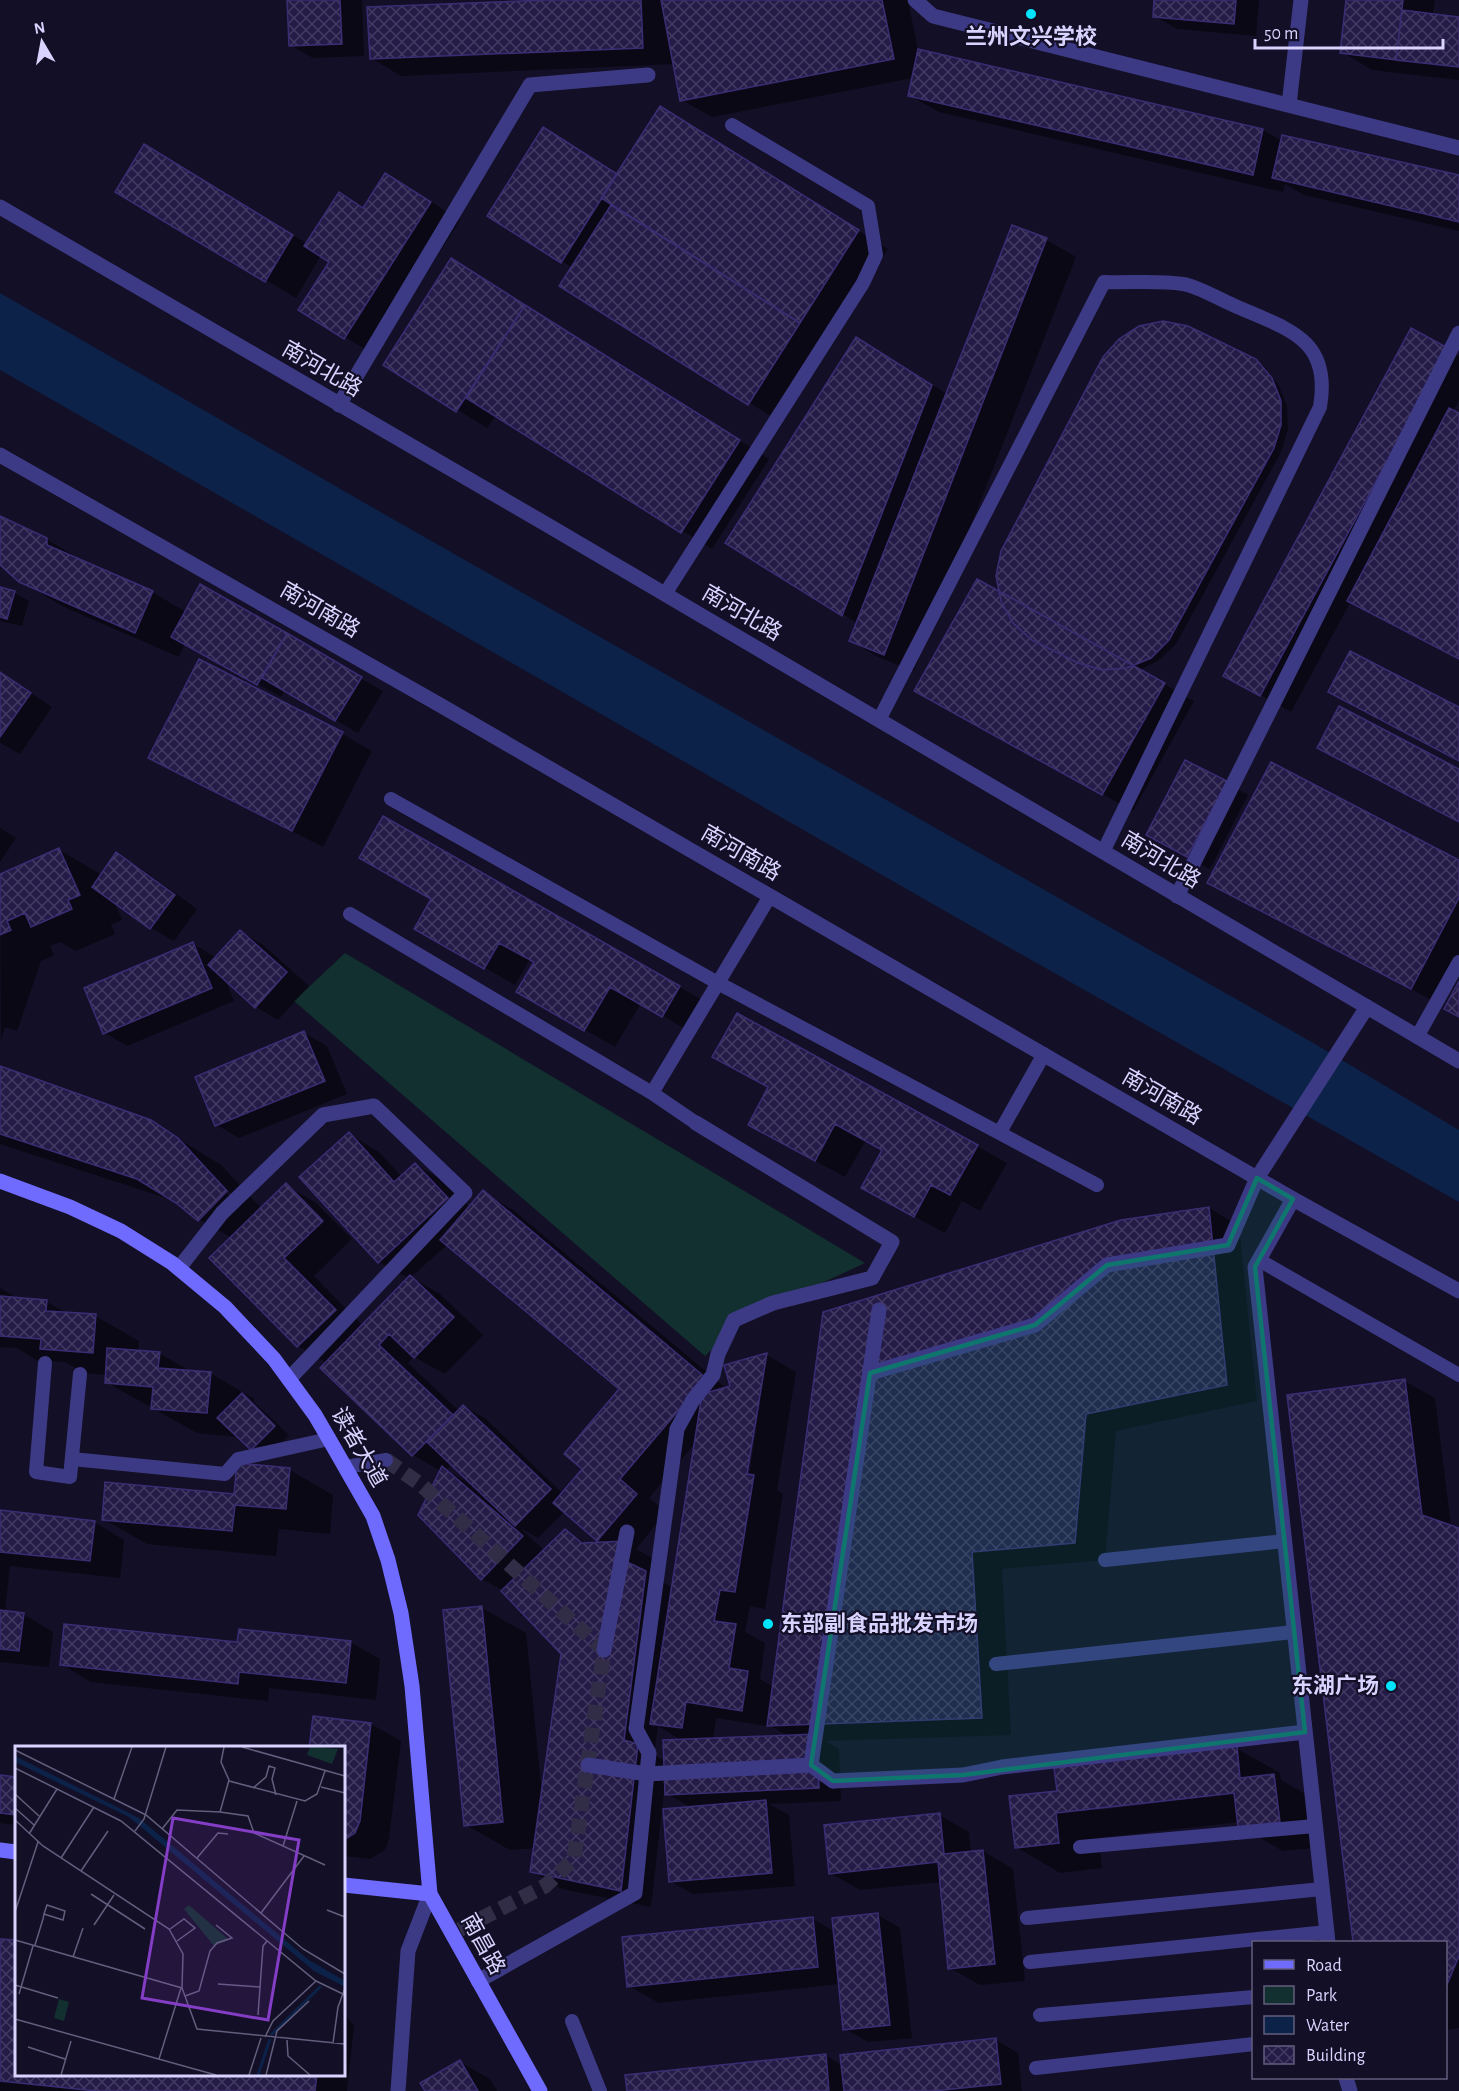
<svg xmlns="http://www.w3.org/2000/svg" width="1459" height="2091" font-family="'Alegreya Sans','Noto Sans SC',sans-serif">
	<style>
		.green { fill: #12302f }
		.water { fill: #0c2248 }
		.shadow { fill: #0007; fill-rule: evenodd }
		.building { fill: url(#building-cross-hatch); stroke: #3b2d73; stroke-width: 1.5 }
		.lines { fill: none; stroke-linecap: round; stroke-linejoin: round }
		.pedestrian-tunnel { stroke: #312d47; stroke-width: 15; stroke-dasharray: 15 8; stroke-linecap: butt }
		.service { stroke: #3d3a85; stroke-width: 14 }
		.pedestrian { stroke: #3d3a85; stroke-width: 15 }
		.minor { stroke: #3d3a85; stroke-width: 15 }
		.tertiary { stroke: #3d3a85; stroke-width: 15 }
		.secondary { stroke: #6f6bff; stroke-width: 15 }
		.marked { fill: #0f766e; fill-opacity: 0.2; stroke: #0f766e; stroke-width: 4.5; stroke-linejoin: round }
		.poi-dot { fill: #00e5ff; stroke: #130f26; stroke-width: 2 }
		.labels { text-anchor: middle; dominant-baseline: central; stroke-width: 4.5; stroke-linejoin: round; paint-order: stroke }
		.poi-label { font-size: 22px; font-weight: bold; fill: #d9d4ff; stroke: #130f26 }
		.street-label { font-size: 22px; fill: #d9d4ff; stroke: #130f26 }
		.inset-river { fill: none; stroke: #0c2248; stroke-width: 3 }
		.inset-road { fill: none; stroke: #625e7d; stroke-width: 1.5 }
		.view { fill: #843dc5; fill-opacity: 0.15; stroke: #843dc5; stroke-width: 3 }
		.inset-edge { fill: none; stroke: #d9d4ff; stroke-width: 3 }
	</style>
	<defs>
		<pattern id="building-cross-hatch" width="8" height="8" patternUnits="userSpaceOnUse" patternTransform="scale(1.5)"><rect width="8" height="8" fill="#241b47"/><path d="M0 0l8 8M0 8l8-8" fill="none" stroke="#433b63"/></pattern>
	</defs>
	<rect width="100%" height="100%" fill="#130f26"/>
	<path class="green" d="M345,953L865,1263L743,1320L705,1356L294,1001Z"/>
	<path class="water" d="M0,293L370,506L1315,1044L1459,1130V1202L966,923L0,370Z"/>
	<path class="shadow" d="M288,0H362L364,56L313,58L290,45Z
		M584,0H908L918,51L1263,130L1282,141L1459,177V231L1304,195L1285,184L1283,192L939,112L909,95L913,78L712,117L682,100L675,64L401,76L371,58Z
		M1156,0H1259L1256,36L1177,29L1154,16Z
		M1348,0H1435L1433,15L1459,18V80L1372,70L1342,52Z
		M661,108L888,249L779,421L561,285L573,268L489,215L618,175Z
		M174,164L308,244L416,192L460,220L375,355L345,337L331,261L321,255L296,298L266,280Z
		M1046,240L1076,257L914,671L880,658L850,641L857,623L728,542L886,356L947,394Z
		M481,278L769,459L712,549L496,415L487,428L385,365Z
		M1447,349L1459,356V400L1453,412L1459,415V659L1351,601L1291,712L1255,692Z
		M1255,361L1263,365L1278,384L1287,406L1288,429L1281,452L1176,644L1158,661L1139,670L1194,701L1133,811L946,708L1001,594Z
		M0,518L46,539L90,565L152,592L186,612L201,587L383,691L358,733L285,690L281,697L185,643L179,657L64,607L20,581L13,574L0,568Z
		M0,589L14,593L29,601L22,626L0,621Z
		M0,672L52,707L20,754L0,743Z
		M342,734L372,751L323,847L180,774L150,757Z
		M1226,782L1248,795L1210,869L1170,848Z
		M384,818L709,1004L692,1033L641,1003L615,1047L518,992L536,962L530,959L515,985L416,928L433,898Z
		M0,828L16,838L0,862Z
		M58,849L102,875L117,854L139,867L197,909L174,941L151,928L114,901L122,920L111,925L115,934L76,951L60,942L50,946L54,955L41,961L17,1031L5,1027L1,1040L0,875Z
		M1459,862V954L1434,1001L1232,895Z
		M241,932L263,945L309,986L278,1020L256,1007L225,979L234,1001L127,1046L105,1033L193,944L217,958Z
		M304,1033L327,1046L347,1094L239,1138L217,1125Z
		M0,1067L151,1122L221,1165L262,1209L286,1185L316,1203L352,1239L314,1276L363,1326L408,1278L379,1262L349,1134L379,1152L402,1177L416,1165L446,1182L470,1208L483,1192L513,1210L727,1389L732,1387L767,1355L796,1372L777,1490L783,1494L765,1609L750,1606L745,1632L765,1643L760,1679L774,1687L1209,1208L1239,1226L1257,1401L1116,1431L1105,1560L1002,1569L1011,1735L826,1741L839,1749L841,1801L769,1804L789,1815L795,1886L693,1894L670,1881L692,1808L664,1792L651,1907L562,1889L532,1871L535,1848L510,1850L466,1825L482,1608L526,1633L542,1795L563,1654L502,1590L482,1579L441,1471L413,1455L322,1368L327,1363L298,1346L211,1258L232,1238L198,1219L175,1201L0,1144ZM176,1139H180L233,1196L231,1198ZM448,1244L621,1389L584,1469L563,1494L486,1419L463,1406L459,1411L408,1363L414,1357L445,1374L483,1335L440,1294L411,1277ZM757,1403H760L748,1482L745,1481ZM696,1442L673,1588L657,1579L655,1560L636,1549L666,1512L649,1498ZM452,1464L479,1489L477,1491L464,1480L446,1470ZM565,1511L598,1540L604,1543L588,1544L565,1531L545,1551L522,1530V1529L538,1538ZM716,1718L773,1727L789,1737L713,1740ZM658,1726L683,1741L666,1761L654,1755Z
		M770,1087L977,1146L1007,1163L980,1211L962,1201L945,1233L893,1205L884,1150L866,1140L845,1177L780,1142Z
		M0,1288L21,1300L47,1302L68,1314L95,1316L139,1341L138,1351L159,1353L192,1372L210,1373L254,1399V1402L289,1435L266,1458L251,1449L238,1437L197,1433L106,1382L107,1375L85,1373L65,1362L36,1360L17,1348L0,1347Z
		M1404,1381L1435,1398L1451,1525L1459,1529V2028L1446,2030V1942H1355L1289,1396Z
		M290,1470L333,1495L330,1534L279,1529L276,1556L147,1544L103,1519L236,1496Z
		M0,1512L94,1522L124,1540L120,1578L10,1566L5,1612L23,1614L53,1632L49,1667L0,1662Z
		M350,1642L380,1659L376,1700L269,1688L268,1701L91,1682L61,1664L239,1644Z
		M371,1724L401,1741L389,1839L385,1850L370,1859L344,1856V1748Z
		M1236,1748L1280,1773L1281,1780L1317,1801L1323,1847L1283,1851L1239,1826V1822L1099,1838L1102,1868L1060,1873L1016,1847L1058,1792ZM1241,1790V1793L1099,1810V1807Z
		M0,1777L16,1779V1825L0,1823Z
		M939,1815L969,1832L971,1852L983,1851L1013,1869L1025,1981L980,1985L950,1968L941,1882L860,1890L830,1873Z
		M878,1915L900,1928L912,2038L868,2042L845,2029L840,1984L659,2003L629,1986L813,1919L835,1932Z
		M0,1940L16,1942V2074H344V2013L354,2026L347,2091H0Z
		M996,2040L1018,2053L1022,2091H629L825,2055L843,2066Z
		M460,2062L490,2079L497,2091H427Z"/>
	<path class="building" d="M287,0H340L342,44L289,46Z
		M547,0H641L643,48L370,59L367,7Z
		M661,0H882L894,59L680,101Z
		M1154,0H1236L1234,24L1153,17Z
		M1346,0H1403L1396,60L1340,53Z
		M1402,10L1459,17V67L1396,60Z
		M918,49L1263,129L1253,175L908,96Z
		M660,106L859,230L800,323L601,198Z
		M543,127L617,174L561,263L487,216Z
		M1282,135L1459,175V222L1272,178Z
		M144,144L293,235L265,282L115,192Z
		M385,173L431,202L344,339L298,310L329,262L304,246L339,192L363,208Z
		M611,205L800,323L748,405L559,286Z
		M1012,225L1047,238L884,655L849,641Z
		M451,258L525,305L456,412L383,365Z
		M525,305L740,440L681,533L466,398Z
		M1163,321L1188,326L1256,359L1272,378L1281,401V425L1274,448L1169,640L1151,658L1127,668L1102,670L1078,663L1032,640L1013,623L1001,601L996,576L1001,551L1103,357L1119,339L1139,326Z
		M1411,328L1448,348L1260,696L1223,676Z
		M856,337L932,385L842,616L725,543Z
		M1449,408L1459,413V659L1347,601Z
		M0,516L47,538V545L153,591L135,633L19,582L0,565Z
		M977,579L1165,683L1102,795L914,691Z
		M200,584L287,633L257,685L171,637Z
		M0,587L15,591L7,619L0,617Z
		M287,633L362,677L335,721L262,678Z
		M1350,651L1459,707V761L1328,692Z
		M199,659L343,732L292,831L148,758Z
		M0,672L31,693L0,737Z
		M1339,706L1459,769V822L1317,748Z
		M1185,760L1227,781L1187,857L1146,835Z
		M1271,762L1459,860V898L1411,989L1207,883Z
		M383,816L680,986L662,1017L610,987L584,1031L516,992L534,962L499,943L484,969L414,929L431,899L359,858Z
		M59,848L80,895L68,900L72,909L31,927L25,913L7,921L11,930L0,935V874Z
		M116,852L175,895L150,929L92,887Z
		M240,930L287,972L255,1008L208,965Z
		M193,942L212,988L103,1034L84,988Z
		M1459,981V1017L1444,1009Z
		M737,1013L978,1145L950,1195L931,1185L914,1217L861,1188L882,1150L835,1124L815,1161L748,1125L768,1087L712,1057Z
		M304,1031L325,1081L215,1126L195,1077Z
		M0,1066L151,1120L178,1138L227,1191L198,1221L176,1203L137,1179L0,1134Z
		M349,1132L394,1182L415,1163L448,1198L378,1263L299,1177Z
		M286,1183L323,1221L284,1258L336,1310L297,1347L209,1258Z
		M483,1190L706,1378L620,1479L637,1494L597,1541L553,1503L582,1469L564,1454L619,1389L440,1240Z
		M1209,1207L1227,1385L1086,1414L1075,1543L972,1552L982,1718L767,1726L823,1312L1121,1220Z
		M410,1275L454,1317L414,1358L389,1334L379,1345L453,1415L412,1456L320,1368Z
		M0,1296L47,1300L46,1311L96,1314L93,1353L40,1349L41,1339L0,1336Z
		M107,1348L160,1352L158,1368L211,1372L207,1413L151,1409L153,1387L105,1383Z
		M767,1353L747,1474L754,1475L735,1592L720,1590L714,1621L736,1624L729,1668L748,1671L742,1711L686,1702L682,1728L650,1724L702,1394L730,1386L724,1365Z
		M1405,1379L1422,1515L1459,1528V1956L1446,1987V1942H1353L1287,1395Z
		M242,1393L275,1426L251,1450L217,1418Z
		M463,1405L551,1489L515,1526L427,1442Z
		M237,1463L290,1468L286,1509L235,1505L232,1531L102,1520L105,1482L234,1494Z
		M442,1466L523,1536L481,1580L418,1515Z
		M0,1510L95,1521L90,1561L0,1552Z
		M565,1529L582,1543L625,1541L627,1562L646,1571L624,1740L638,1744L621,1891L530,1872L561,1654L501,1591Z
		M482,1606L503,1822L464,1826L443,1610Z
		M0,1610L24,1613L19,1651L0,1649Z
		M64,1624L237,1642L239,1629L351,1641L346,1683L239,1672L238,1684L60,1665Z
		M313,1716L371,1723L360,1821L355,1833L344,1840V1748H309Z
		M817,1734L819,1788L665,1795L663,1740Z
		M1237,1746L1240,1778L1274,1774L1280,1822L1238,1827L1234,1793L1056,1813L1059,1843L1015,1848L1009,1796L1057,1791L1054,1768Z
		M0,1775L16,1777V1815L0,1813Z
		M766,1800L772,1873L669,1882L663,1809Z
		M940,1813L944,1854L983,1850L995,1964L948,1969L938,1862L829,1874L824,1825Z
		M878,1913L890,2025L843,2030L832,1918Z
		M813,1917L818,1967L627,1987L622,1937Z
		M0,1939L16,1940V2074H317L315,2091H96L0,2081Z
		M996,2038L1001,2084L933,2091H844L840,2055Z
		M826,2054L829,2091H627L625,2075Z
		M460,2060L478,2091H425L420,2083Z"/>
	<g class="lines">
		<path class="pedestrian-tunnel" d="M386,1460L420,1484L604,1650L574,1859L545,1886L451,1934"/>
		<path class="service" d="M665,594L863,283L876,255L868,206L732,125
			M879,720L1104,282C1130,283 1158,280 1183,284C1197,286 1219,299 1233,305C1286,329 1332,337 1320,407L1103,852
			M391,799L718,983L1097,1185
			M350,914L652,1093
			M1417,1037L1459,962
			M696,1123L652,1093L770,896
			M1000,1132L1044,1054
			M1259,1260L1459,1375
			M45,1363L36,1472L70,1477L80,1374
			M72,1459L225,1474L238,1459L329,1439
			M346,1467L386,1460
			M1105,1560L1285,1541
			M996,1664L1294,1632
			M1080,1847L1315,1826
			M1027,1918L1322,1889
			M1030,1962L1327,1932
			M1040,2015L1254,1997
			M572,2021L600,2091
			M1036,2068L1254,2044"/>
		<path class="pedestrian" d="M870,1373L1035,1325L1107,1265L1228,1245L1257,1178
			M604,1650L627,1532
			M588,1765L647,1774L811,1765L833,1781
			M811,1765L879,1310
			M1346,2078L1350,2091"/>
		<path class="minor" d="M915,0L933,16L1459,148
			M1289,105L1301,0
			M339,405L530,85L648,75
			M1177,896L1459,333
			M1257,1178L1367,1007
			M1293,1199L1255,1267L1328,1942
			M179,1268L222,1213L323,1115L374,1106L465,1193L289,1379
			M833,1781L963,1775L1002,1767L1305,1732
			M478,1981L635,1893L649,1753L636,1729L677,1429L693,1400L713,1375L718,1354L734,1320L773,1303L872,1278L892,1242L696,1123
			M398,2091L408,1951L430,1894"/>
		<path class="tertiary" d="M0,207L544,523L1459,1061
			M0,455L440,705L1293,1199L1459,1291"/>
		<path class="secondary" d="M0,1181L70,1207L121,1231L172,1263L225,1307L274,1359L315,1415L329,1439L373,1516L388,1560L401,1613L412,1686L430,1894L540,2091
			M0,1850L16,1852
			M344,1885L430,1894"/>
	</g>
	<path class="marked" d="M1257,1178L1293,1199L1255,1267L1305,1732L963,1775L833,1781L811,1765L870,1373L1035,1325L1107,1265L1228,1245Z"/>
	<g class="poi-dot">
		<circle cx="1031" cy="14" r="6"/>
		<circle cx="768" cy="1624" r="6"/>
		<circle cx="1391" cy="1686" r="6"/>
	</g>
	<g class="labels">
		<g class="poi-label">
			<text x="1031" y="37">兰州文兴学校</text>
			<text x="780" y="1624" text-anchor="start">东部副食品批发市场</text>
			<text x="1379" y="1686" text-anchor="end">东湖广场</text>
		</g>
		<g class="street-label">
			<text transform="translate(322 369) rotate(30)">南河北路</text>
			<text transform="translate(320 610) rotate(30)">南河南路</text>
			<text transform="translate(742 613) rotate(30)">南河北路</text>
			<text transform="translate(741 853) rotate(30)">南河南路</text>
			<text transform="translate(1161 860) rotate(31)">南河北路</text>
			<text transform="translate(1162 1097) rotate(30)">南河南路</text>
			<text transform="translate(359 1447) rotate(60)">读者大道</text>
			<text transform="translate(483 1944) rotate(61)">南昌路</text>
		</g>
	</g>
	<g transform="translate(15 1746)">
		<rect width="330" height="330" fill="#130f26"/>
		<path d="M295,1L323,3L317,18L292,9ZM174,159L214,194L199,200L169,163ZM44,253L54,256L49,275L39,272Z" fill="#12302f"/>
		<path d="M0,10L124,72L294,214L330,235V241L299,225L114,71L0,16Z" fill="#0c2248"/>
		<path class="inset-river" d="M256,289L306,240M243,329L255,293"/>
		<path class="inset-road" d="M227,1L330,30M0,4L131,69L288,203L330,228M0,22L106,75L301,235L330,249M214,35L290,55L302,48L310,25M306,41L330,47M238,42L251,31L254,20L260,22L257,33L261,49M0,48L24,70M99,53L117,1M0,62L19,79M205,66L233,70L239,87L310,119M0,74L28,100L154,183L168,208L167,242L182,283L330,298M147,83L162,64L205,66L214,34L206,16L209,1M120,85L129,73L151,1M14,88L42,43M268,100L282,55M46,112L79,61M182,112L203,87L213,88M66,125L93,85M76,148L130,183M312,164L330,171M0,166L23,96M246,167L289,110M79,179L99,149M155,183L169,173L180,182L162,195M0,194L167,242M20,199L28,173L29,168L32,159L50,165L48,174L29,168M58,211L68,182M203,238L245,241M0,239L43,252M4,248L18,200M170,250L184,245L195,205L202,197L217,192L201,179M243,269L248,200L252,195M0,273L201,329M250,291L258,275L301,235M272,294L273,310L295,329M318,297L323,261L330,242M13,301L50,313M144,313L166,242M46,329L56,295M234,329L246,292M251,329L262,285L294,255"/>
		<path class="view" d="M158,72L284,94L253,274L127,252Z"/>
		<rect width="330" height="330" class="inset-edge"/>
	</g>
	<rect x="1252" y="1941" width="195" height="138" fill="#130f26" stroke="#625e7d" stroke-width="1.5"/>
	<rect x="1264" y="1960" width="30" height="9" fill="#6f6bff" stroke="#625e7d" stroke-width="1.5"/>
	<text x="1306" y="1971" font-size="18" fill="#d9d4ff">Road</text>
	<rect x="1264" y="1986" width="30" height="18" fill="#12302f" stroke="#625e7d" stroke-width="1.5"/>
	<text x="1306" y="2001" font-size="18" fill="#d9d4ff">Park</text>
	<rect x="1264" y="2016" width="30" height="18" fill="#0c2248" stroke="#625e7d" stroke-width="1.5"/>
	<text x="1306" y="2031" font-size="18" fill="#d9d4ff">Water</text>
	<rect x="1264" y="2046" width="30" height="18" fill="url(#building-cross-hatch)" stroke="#625e7d" stroke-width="1.5"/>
	<text x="1306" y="2061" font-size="18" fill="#d9d4ff">Building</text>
	<g transform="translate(42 42) rotate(350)" stroke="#130f26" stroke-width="4.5" paint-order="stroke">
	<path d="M0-4.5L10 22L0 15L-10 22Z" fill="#d9d4ff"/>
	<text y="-9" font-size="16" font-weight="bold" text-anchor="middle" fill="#d9d4ff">N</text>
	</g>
	<path d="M1255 39v9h188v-9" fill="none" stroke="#d9d4ff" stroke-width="3"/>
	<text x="1264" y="39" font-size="18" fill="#d9d4ff" stroke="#130f26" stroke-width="4.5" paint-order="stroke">50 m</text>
</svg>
